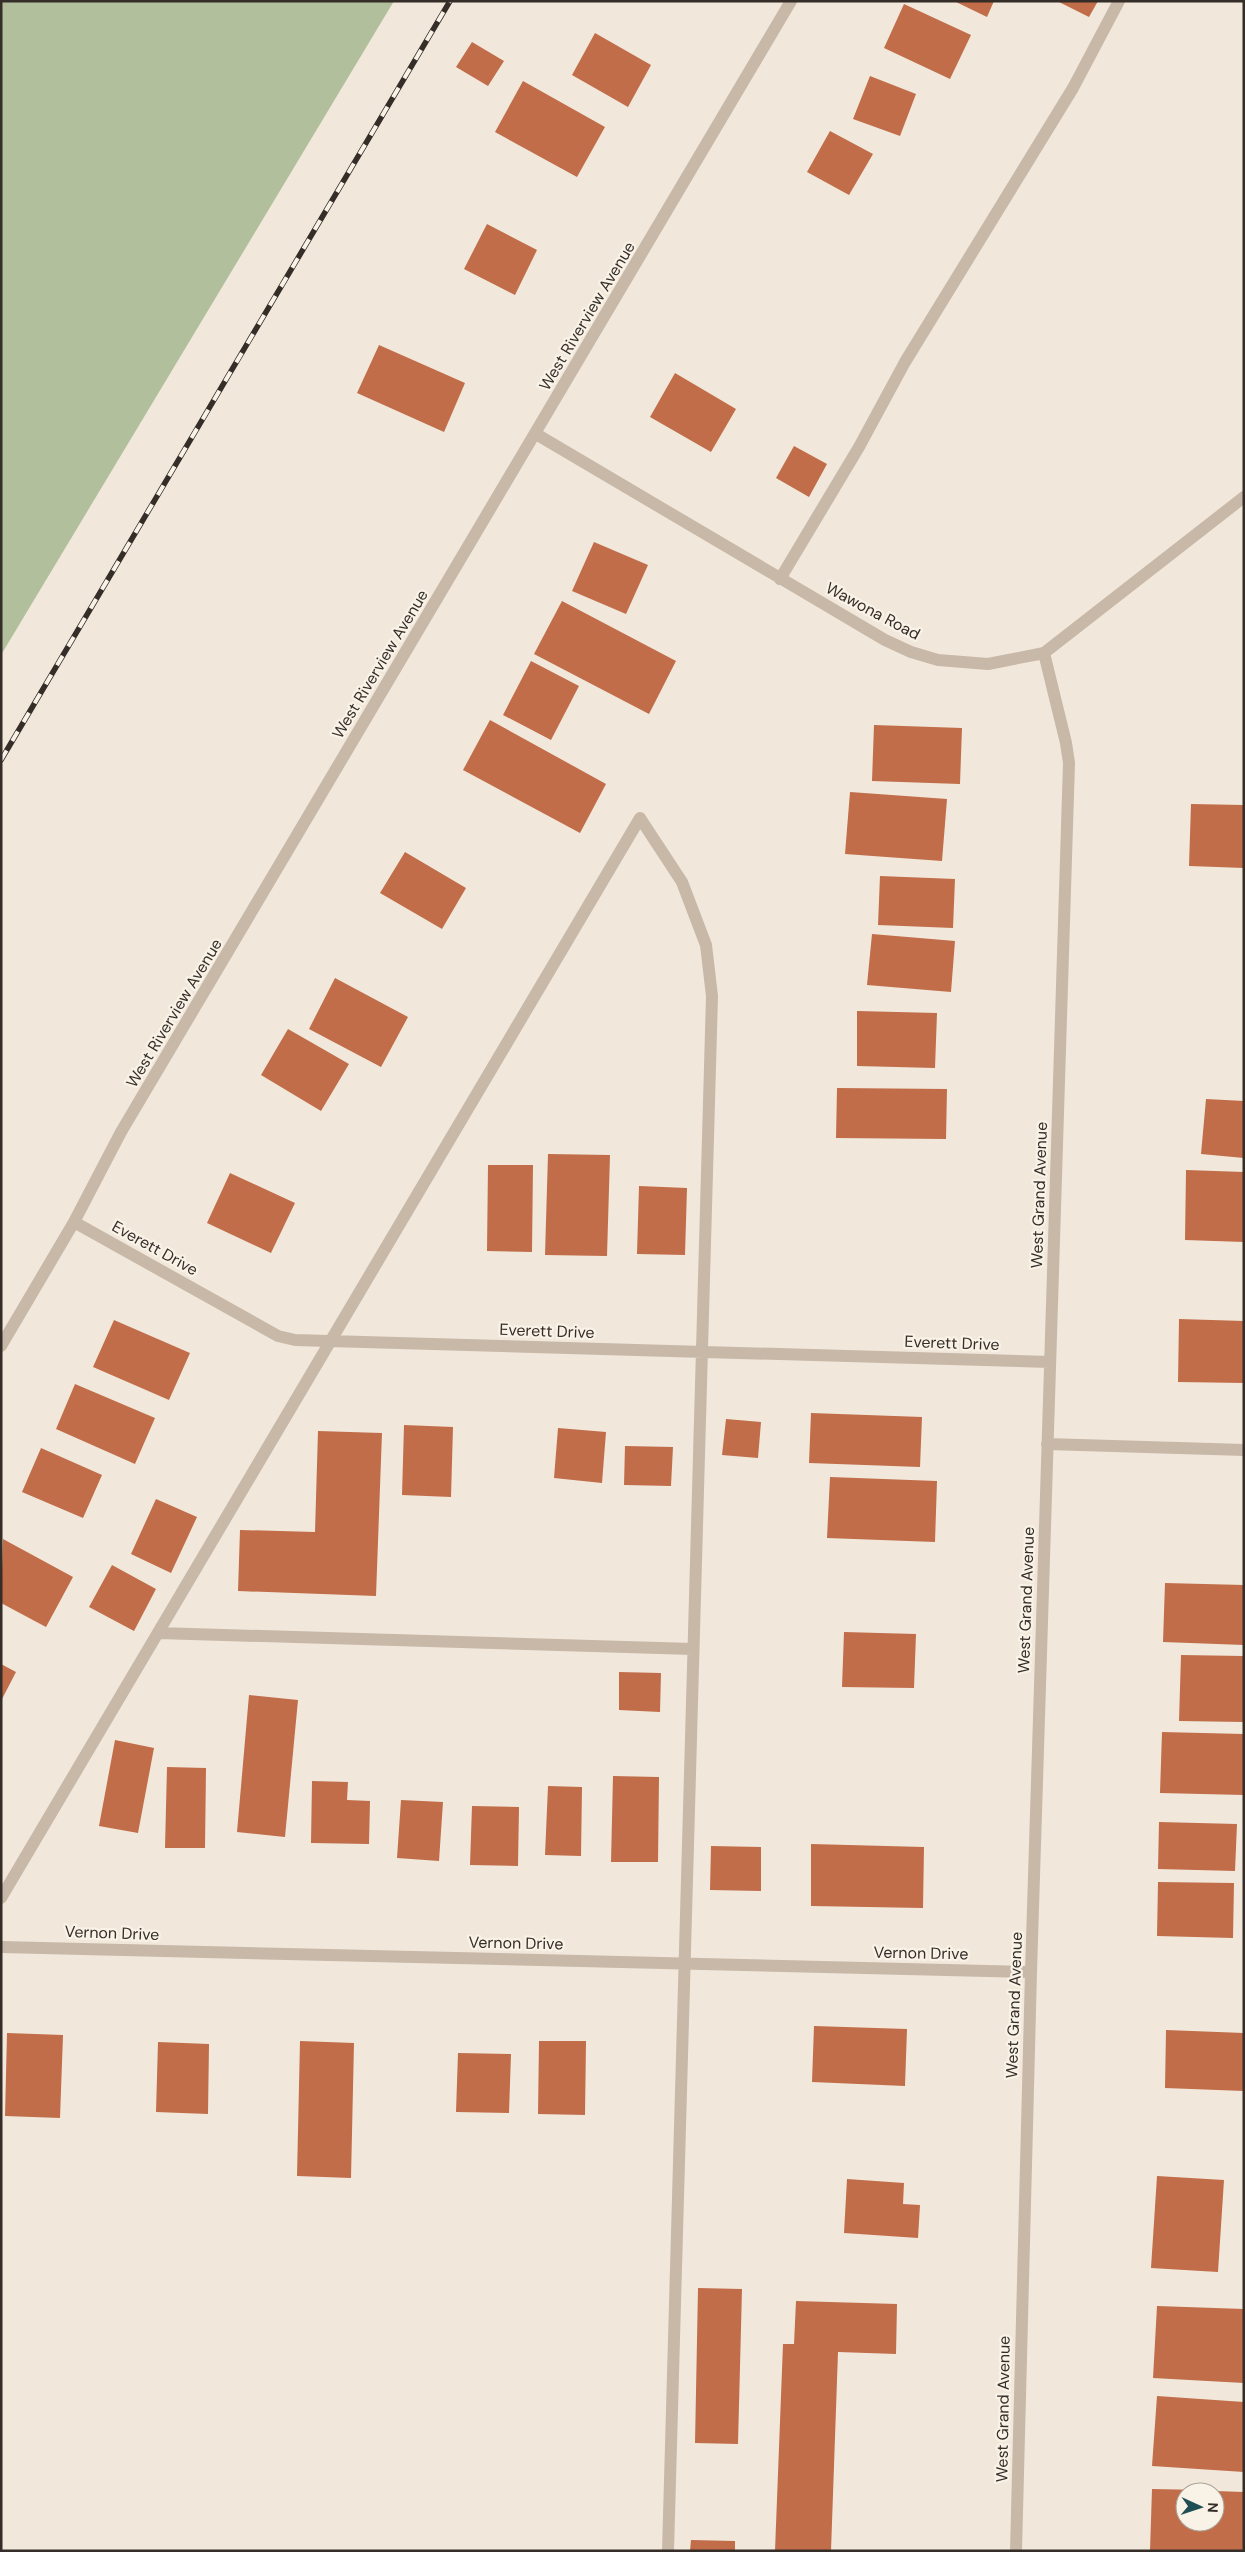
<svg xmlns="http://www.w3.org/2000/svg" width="1245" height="2552" font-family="'DM Sans',sans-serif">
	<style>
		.green { fill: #b1bf9c }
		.building { fill: #c16d49 }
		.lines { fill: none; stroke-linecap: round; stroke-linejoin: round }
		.minor { stroke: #c8b8a8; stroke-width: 12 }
		.rail-casing { stroke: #352d28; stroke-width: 5.5 }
		.rail { stroke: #f9f2e7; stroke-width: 4; stroke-dasharray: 11; stroke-linecap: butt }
		.labels { text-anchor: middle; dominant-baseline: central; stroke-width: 4.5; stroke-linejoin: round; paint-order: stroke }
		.street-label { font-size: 16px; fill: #352d28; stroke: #f9f2e7 }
	</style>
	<rect width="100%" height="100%" fill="#f1e8db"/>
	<path class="green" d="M1,1H394L1,655Z"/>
	<path class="building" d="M954,1H994L987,17Z
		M1057,1H1098L1089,17Z
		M904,4L971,35L950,79L884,48Z
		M595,33L651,65L628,107L572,75Z
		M472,42L504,61L488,86L456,67Z
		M870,76L916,94L900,136L853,119Z
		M523,81L605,127L577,177L495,132Z
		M830,131L873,154L849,195L807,172Z
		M487,224L537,250L515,295L464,269Z
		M379,345L465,383L444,432L357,393Z
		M675,373L736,409L711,452L650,417Z
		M794,446L827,464L809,497L776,478Z
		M594,542L648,565L626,614L572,591Z
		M562,601L676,661L649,714L534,654Z
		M531,661L579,686L551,740L503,715Z
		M490,720L606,784L580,833L463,770Z
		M874,725L962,728L960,784L872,781Z
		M850,792L947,799L942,861L845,854Z
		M1191,804L1244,805V868L1189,866Z
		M405,852L466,888L442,929L380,893Z
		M880,876L955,879L953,928L878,925Z
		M872,934L955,941L951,992L867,985Z
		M335,978L408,1017L381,1067L309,1029Z
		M857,1011L937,1013L935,1068L857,1066Z
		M288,1029L349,1064L321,1111L261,1075Z
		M837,1088L947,1089L946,1139L836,1138Z
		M1206,1099L1244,1101V1158L1201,1154Z
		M548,1154L610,1155L607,1256L545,1255Z
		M488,1165H533L532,1252L487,1251Z
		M1186,1170L1244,1172V1242L1185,1240Z
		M230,1173L295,1203L271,1253L207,1223Z
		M639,1186L687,1188L685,1255L637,1254Z
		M1179,1319L1244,1321V1383L1178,1382Z
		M114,1320L190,1353L169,1400L93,1367Z
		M75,1384L155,1418L135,1464L56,1429Z
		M811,1413L922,1417L920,1467L809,1463Z
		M726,1419L761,1422L758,1458L722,1455Z
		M404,1425L453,1427L451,1497L402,1495Z
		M558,1428L606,1432L602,1483L554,1478Z
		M318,1431L382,1433L376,1596L238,1591L240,1530L315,1532Z
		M625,1446L673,1447L671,1486L624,1485Z
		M41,1448L102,1475L83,1518L22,1492Z
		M830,1477L937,1481L935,1542L827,1538Z
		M156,1499L197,1517L171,1573L131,1554Z
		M3,1539L73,1577L46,1627L1,1603Z
		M112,1565L156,1589L134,1631L89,1607Z
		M1165,1583L1244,1585V1645L1163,1642Z
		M844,1632L916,1634L914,1688L842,1687Z
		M1181,1655L1244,1656V1722L1179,1721Z
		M1,1664L16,1672L1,1701Z
		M619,1672L661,1673L660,1712L619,1710Z
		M249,1695L298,1700L285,1837L237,1832Z
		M1162,1732L1244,1734V1795L1160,1793Z
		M115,1740L154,1748L138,1833L99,1826Z
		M167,1767L206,1768L205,1848H165Z
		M613,1776L659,1777L658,1862H611Z
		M312,1781L348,1782L347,1800L370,1801L369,1844L311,1843Z
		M548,1786L582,1787L581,1856L545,1855Z
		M401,1800L443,1802L439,1861L397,1858Z
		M472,1806L519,1807L518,1866L470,1865Z
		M1159,1822L1237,1824L1235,1871L1158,1869Z
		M811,1844L924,1847L923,1908L811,1906Z
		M711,1846L761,1847V1891L710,1890Z
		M1158,1882L1234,1883L1233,1938L1157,1936Z
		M814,2026L907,2029L905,2086L812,2082Z
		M1166,2030L1244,2033V2091L1165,2088Z
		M7,2033L63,2035L60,2118L5,2116Z
		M300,2041L354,2043L351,2178L297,2176Z
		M539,2041H586L585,2115L538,2114Z
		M158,2042L209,2044L208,2114L156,2112Z
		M458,2053L511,2054L509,2113L456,2112Z
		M1157,2176L1224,2180L1218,2272L1151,2268Z
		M847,2179L904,2183L903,2204L920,2205L918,2238L844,2233Z
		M698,2288L742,2289L738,2444L695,2443Z
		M796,2301L897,2304L896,2354L838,2352L831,2551H775L783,2344H794Z
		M1157,2306L1244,2309V2383L1153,2378Z
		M1157,2396L1244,2402V2472L1152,2466Z
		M1152,2489L1204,2490L1185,2492V2522H1215V2491L1244,2492V2551H1150Z
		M691,2540L735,2541V2551H690Z"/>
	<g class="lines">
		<path class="minor" d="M536,434L885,640L911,652L938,660L988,664L1044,653L1244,497
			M780,579L859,447L905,362L1073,88L1119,1
			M74,1222L278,1336L295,1340L1050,1362
			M1,1346L74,1222L121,1132L791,1
			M1047,1444L1244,1450
			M158,1633L693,1649
			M1,1898L640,818L682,882L706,945L712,996L668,2551
			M1,1947L1031,1972
			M1016,2551L1031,1972L1069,763L1066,743L1044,653"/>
		<defs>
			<path id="rail" d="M1,760L450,1"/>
		</defs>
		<use href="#rail" class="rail-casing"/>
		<use href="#rail" class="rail"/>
	</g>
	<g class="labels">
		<g class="street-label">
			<text transform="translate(587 316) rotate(-59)">West Riverview Avenue</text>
			<text transform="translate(873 611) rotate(28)">Wawona Road</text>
			<text transform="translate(380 664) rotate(-59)">West Riverview Avenue</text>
			<text transform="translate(174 1013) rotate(-59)">West Riverview Avenue</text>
			<text transform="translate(1039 1195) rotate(-88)">West Grand Avenue</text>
			<text transform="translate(155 1248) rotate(29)">Everett Drive</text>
			<text transform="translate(547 1331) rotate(2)">Everett Drive</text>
			<text transform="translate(952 1343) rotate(2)">Everett Drive</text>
			<text transform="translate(1026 1600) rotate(-88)">West Grand Avenue</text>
			<text transform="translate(112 1933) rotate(2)">Vernon Drive</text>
			<text transform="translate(516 1943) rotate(1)">Vernon Drive</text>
			<text transform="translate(921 1953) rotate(1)">Vernon Drive</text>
			<text transform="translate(1014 2005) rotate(-88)">West Grand Avenue</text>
			<text transform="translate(1003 2409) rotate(-89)">West Grand Avenue</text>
		</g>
	</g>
	<rect width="1245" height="2552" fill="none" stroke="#352d28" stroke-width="5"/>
	<g transform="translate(1200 2507) rotate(93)"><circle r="24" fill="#f9f2e7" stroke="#aba39b"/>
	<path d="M0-4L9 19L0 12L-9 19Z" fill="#1f4e55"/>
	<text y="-8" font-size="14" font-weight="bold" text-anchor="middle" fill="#352d28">N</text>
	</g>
</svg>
